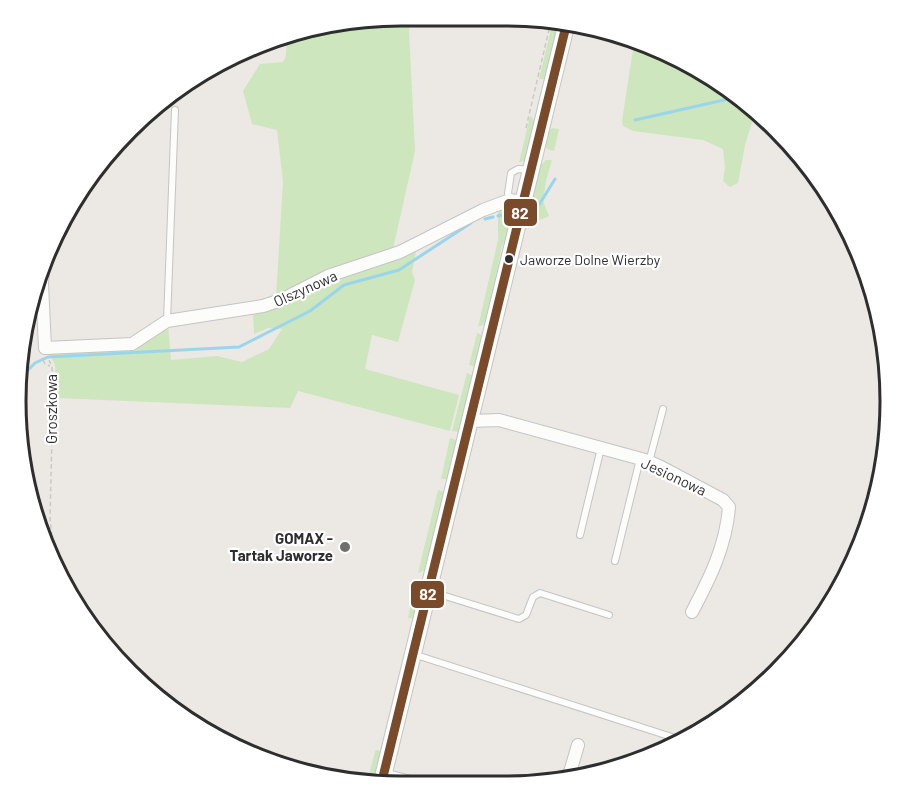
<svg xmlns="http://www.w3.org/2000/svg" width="905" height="801" font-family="Barlow,sans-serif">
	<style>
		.green { fill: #cee6be }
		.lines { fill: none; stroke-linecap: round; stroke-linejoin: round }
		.stream { stroke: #99d6ec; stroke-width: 3 }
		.lane-casing { stroke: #c5c4c5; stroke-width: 8 }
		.street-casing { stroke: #c5c4c5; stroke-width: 14 }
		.secondary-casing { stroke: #c5c4c5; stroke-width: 18 }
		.path { stroke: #c9c9c8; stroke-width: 1.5; stroke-dasharray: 4.5 3; stroke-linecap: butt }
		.lane { stroke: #fcfcfb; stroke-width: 6 }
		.street { stroke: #fcfcfb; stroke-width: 12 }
		.secondary { stroke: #fcfcfb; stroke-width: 16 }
		.bus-1-casing { stroke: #fff; stroke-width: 14 }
		.bus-1 { stroke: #7a4b2a; stroke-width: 9 }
		.bus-dot { fill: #2e2e2e; stroke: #fff; stroke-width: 2 }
		.poi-dot { fill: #706f6e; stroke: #fff; stroke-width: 2 }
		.labels { text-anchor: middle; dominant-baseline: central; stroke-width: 4.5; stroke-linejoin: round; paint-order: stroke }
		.bus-label { font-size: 14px; fill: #2e2e2e; stroke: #fff; text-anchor: start }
		.street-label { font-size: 15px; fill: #2e2e2e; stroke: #fff }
		.poi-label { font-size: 15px; font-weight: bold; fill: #2e2e2e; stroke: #fff; text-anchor: end }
		.rim { fill: none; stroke: #2e2e2e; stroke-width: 3 }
		.line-badge { stroke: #fff; stroke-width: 2 }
		.badge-label { font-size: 16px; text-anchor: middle; font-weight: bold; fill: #fff }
	</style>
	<rect width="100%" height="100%" fill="#ece8e4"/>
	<path class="green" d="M400,15H412L409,31L415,151L393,249L276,297L283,182L277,130L252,124L243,91L260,64L283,62L286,56L287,33L301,28Z
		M551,29L557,32L545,79H539Z
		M634,43L698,67L754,116L745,145L738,183L730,187L723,181L725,168L723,149L703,140L633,131L623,126L622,121Z
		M530,116L535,121L525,160L519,163Z
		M552,128L559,129L554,151L547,149L545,146L547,134Z
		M546,160H552L546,181L543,201L549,216C541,220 534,223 528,215L540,166Z
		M515,205L510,230L502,246L487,323L478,327L498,240V208Z
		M416,252L412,272L415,280L398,342L372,335L365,369L459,395L450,431L298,391L290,408L56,398L55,365L49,352L129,349L144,343L168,324L171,360L217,356L242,362L269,349L282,329L268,328L254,334L253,314L282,303L329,281Z
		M477,333L480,334L483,338L476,367L469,365Z
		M467,373L474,376L459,432L452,431Z
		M450,438L456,440L458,443L448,479H441Z
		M438,490L445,492L426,570L418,573Z
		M415,585L419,587L421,591L415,619L408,618Z
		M378,750L382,753L375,785L367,783L375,751Z"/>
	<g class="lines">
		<path class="stream" d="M635,120L733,98
			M530,210L539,205L555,179
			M498,216L514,212
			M485,219L493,217
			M19,379L35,363L48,357L239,347L310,311L344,285L399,270L471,223"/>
		<defs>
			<path id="lane" d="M510,200L508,193L511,173L518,169L531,170
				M167,321L175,110
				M649,462L663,409
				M580,535L601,448
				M615,561L640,459
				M429,591L519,619L526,615L533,597L540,593L609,615
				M413,654L675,738"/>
			<path id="street" d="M44,253L42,284L45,348L132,344L167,321L263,306L281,300L328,276L400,252L483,210L510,200L523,202
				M470,421L499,420L645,460L661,467L723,500L729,507C726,546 710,578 692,612
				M383,775L422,785
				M568,779L578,745"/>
			<path id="secondary" d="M381,785L567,22"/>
		</defs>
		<use href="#lane" class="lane-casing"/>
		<use href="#street" class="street-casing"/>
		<use href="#secondary" class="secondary-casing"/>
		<path class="path" d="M526,128L551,21
			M43,360L45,364L50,366
			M49,360L52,367L53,397L50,518L55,565"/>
		<use href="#lane" class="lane"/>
		<use href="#street" class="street"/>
		<use href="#secondary" class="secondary"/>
		<defs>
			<path id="bus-1" d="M381,785L567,22"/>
		</defs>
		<use href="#bus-1" class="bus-1-casing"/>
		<use href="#bus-1" class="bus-1"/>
	</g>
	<circle class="bus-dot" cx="509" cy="259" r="5"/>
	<circle class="poi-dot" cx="345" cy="547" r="6"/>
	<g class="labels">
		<g class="bus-label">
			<text x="520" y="259">Jaworze Dolne Wierzby</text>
		</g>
		<g class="street-label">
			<text transform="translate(305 288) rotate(-24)">Olszynowa</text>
			<text transform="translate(51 409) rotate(-90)">Groszkowa</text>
			<text transform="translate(674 476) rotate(25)">Jesionowa</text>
		</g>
		<g class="poi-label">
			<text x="333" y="538">GOMAX -<tspan x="333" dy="17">Tartak Jaworze</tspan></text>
		</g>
	</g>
	<path d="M0 0H905V801H0ZM401 26H505A375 375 0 0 1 880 401V401A375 375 0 0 1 505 776H401A375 375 0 0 1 26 401V401A375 375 0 0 1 401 26Z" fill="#fff" fill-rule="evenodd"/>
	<path class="rim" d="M401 26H505A375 375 0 0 1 880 401V401A375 375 0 0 1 505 776H401A375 375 0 0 1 26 401V401A375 375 0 0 1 401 26Z"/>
	<g class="line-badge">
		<rect x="503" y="198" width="35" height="29" rx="6" fill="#7a4b2a"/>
		<rect x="410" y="580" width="35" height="29" rx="6" fill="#7a4b2a"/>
	</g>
	<g class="badge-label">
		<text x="520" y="219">82</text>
		<text x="428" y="600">82</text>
	</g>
</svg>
